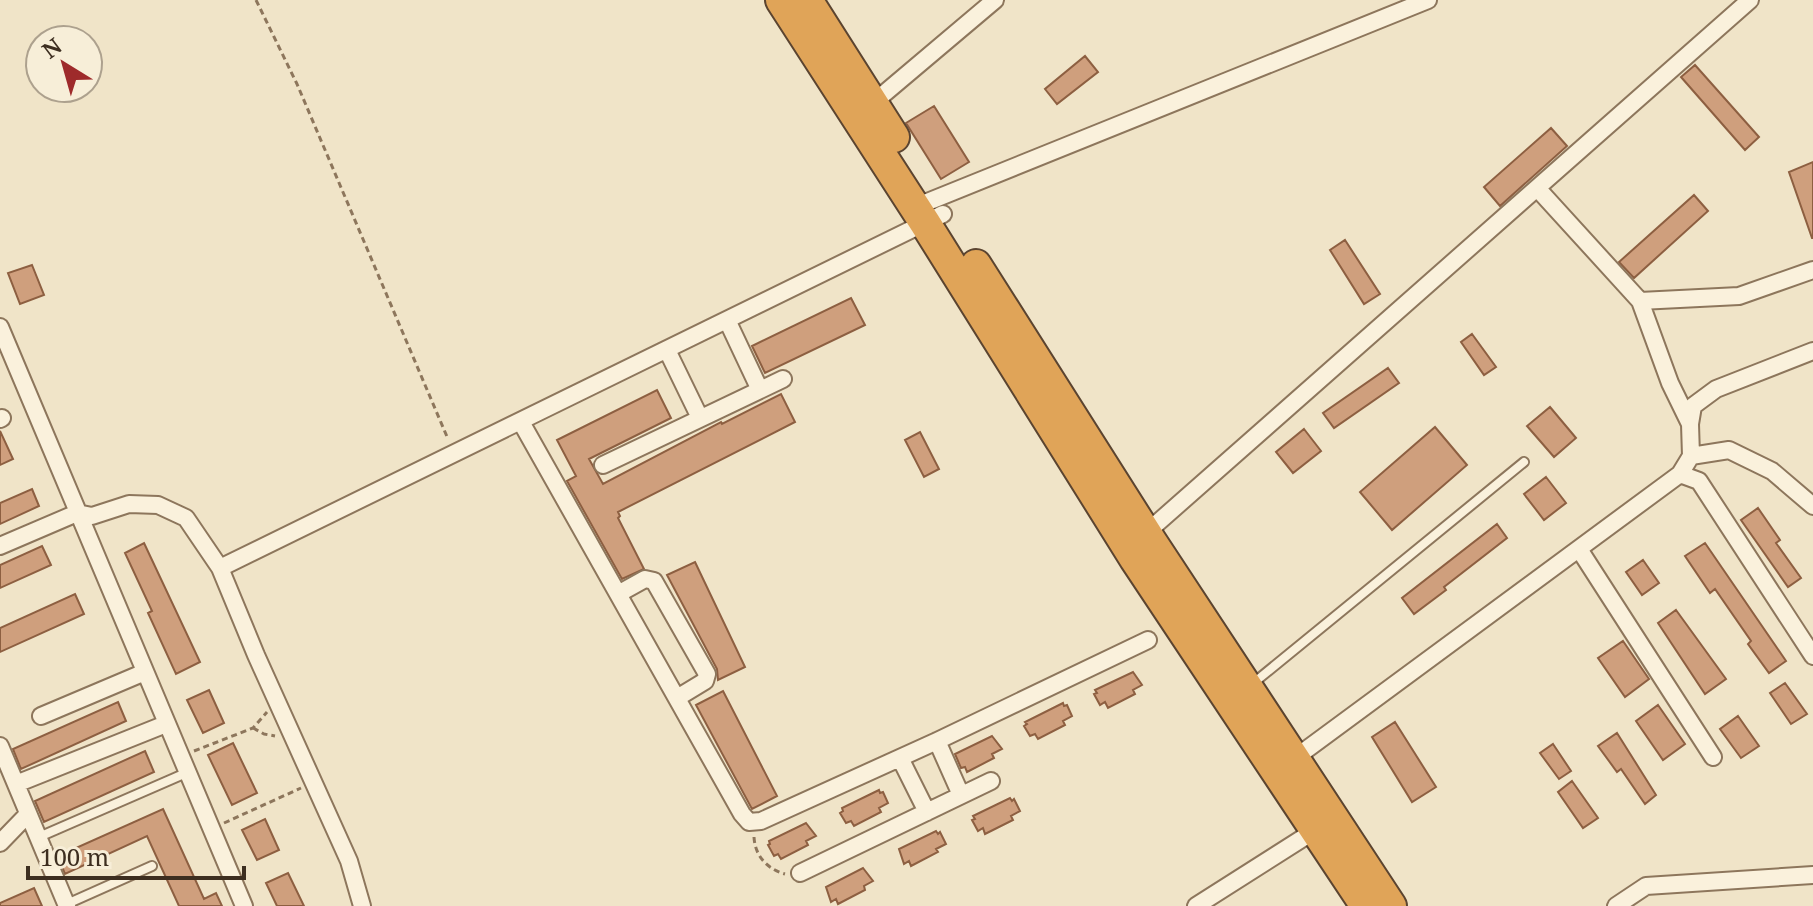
<svg xmlns="http://www.w3.org/2000/svg" width="1813" height="906" font-family="'Noto Serif',serif">
	<style>
		.building { fill: #cf9f7d; stroke: #8d5f41; stroke-width: 2 }
		.lines { fill: none; stroke-linecap: round; stroke-linejoin: round }
		.lane-casing { stroke: #8d765c; stroke-width: 12 }
		.street-casing { stroke: #8d765c; stroke-width: 20 }
		.highway-casing { stroke: #5b4430; stroke-width: 34 }
		.path { stroke: #8d765c; stroke-width: 3; stroke-dasharray: 6 4; stroke-linecap: butt }
		.lane { stroke: #faf1dc; stroke-width: 8 }
		.street { stroke: #faf1dc; stroke-width: 16 }
		.highway { stroke: #e0a458; stroke-width: 30 }
	</style>
	<rect width="100%" height="100%" fill="#f0e4c8"/>
	<path class="building" d="M1085,56L1098,72L1057,104L1045,89Z
		M1695,65L1759,137L1745,150L1681,77Z
		M934,106L969,162L941,179L906,123Z
		M1551,128L1567,146L1500,206L1484,187Z
		M1813,162V238H1812L1789,172Z
		M1694,195L1708,211L1634,278L1619,262Z
		M1345,240L1380,294L1364,304L1330,250Z
		M32,265L44,295L20,304L8,273Z
		M851,298L865,325L765,373L752,346Z
		M1472,334L1496,367L1484,375L1461,342Z
		M1388,368L1399,383L1334,428L1323,413Z
		M657,390L671,418L589,459L603,484L721,422L722,424L781,394L795,422L618,512L620,516L618,518L644,569L622,579L567,481L576,476L557,440Z
		M1550,407L1576,438L1554,457L1527,426Z
		M1435,427L1467,465L1392,530L1360,492Z
		M1304,429L1321,451L1293,473L1276,452Z
		M0,431L13,459L0,465Z
		M920,432L939,469L924,477L905,440Z
		M1546,477L1566,503L1544,520L1524,494Z
		M32,489L39,506L0,524V503Z
		M1758,508L1780,540L1776,543L1801,578L1788,587L1741,520Z
		M1497,524L1507,538L1444,587L1446,590L1414,614L1402,598Z
		M144,543L200,662L176,674L148,613L152,611L125,553Z
		M1705,543L1786,661L1769,673L1748,644L1751,641L1715,589L1710,593L1685,556Z
		M42,546L51,565L0,588V565Z
		M1643,560L1659,583L1642,595L1626,572Z
		M695,562L745,667L718,680L717,669L667,575Z
		M75,594L84,614L0,652V628Z
		M1676,610L1726,679L1705,694L1658,623Z
		M1623,641L1649,679L1625,697L1598,658Z
		M1133,672L1142,685L1133,690L1135,694L1108,708L1105,702L1100,705L1094,694L1097,693L1095,690Z
		M1785,683L1807,714L1791,724L1770,693Z
		M209,690L224,723L203,733L187,700Z
		M723,691L777,796L752,809L696,705Z
		M118,702L126,721L21,769L13,749Z
		M1063,703L1064,706L1067,705L1072,716L1063,721L1065,725L1038,739L1035,734L1030,736L1024,726L1027,724L1025,722Z
		M1658,705L1685,744L1663,760L1636,721Z
		M1738,716L1759,746L1741,758L1720,729Z
		M1395,722L1436,787L1412,802L1372,737Z
		M1617,733L1656,795L1645,804L1621,769L1617,772L1598,746Z
		M992,736L1002,749L992,754L994,758L967,772L965,767L961,768L955,754Z
		M233,743L257,793L232,805L208,755Z
		M1553,744L1571,771L1559,779L1540,753Z
		M145,751L154,772L44,822L35,801Z
		M1572,781L1598,818L1583,828L1558,792Z
		M879,790L880,793L883,792L888,803L879,808L881,812L854,826L851,821L846,823L840,813L843,811L842,808Z
		M1010,798L1012,801L1014,799L1020,811L1011,816L1013,820L985,834L983,828L978,831L972,820L975,819L973,816Z
		M163,809L204,899L216,893L222,906H179L147,836L65,874L58,856Z
		M265,819L279,850L257,860L242,830Z
		M806,823L816,836L806,841L808,845L781,859L778,854L774,856L768,845L770,844L769,841Z
		M936,831L938,834L940,832L946,844L936,849L938,852L911,866L909,861L904,864L899,849Z
		M863,868L873,881L864,886L865,890L838,904L836,899L831,902L826,887Z
		M288,873L304,906H277L266,883Z
		M34,888L42,906H0V903Z"/>
	<g class="lines">
		<defs>
			<path id="lane" d="M1251,685L1524,462
				M39,837L186,773
				M67,904L152,866"/>
			<path id="street" d="M873,103L995,0
				M1537,188L1640,301L1670,383L1690,424
				M915,207L1428,0
				M1640,301L1739,296L1813,270
				M727,320L760,390
				M0,327L244,906
				M667,350L700,418
				M0,419L2,418
				M521,422L742,814L749,822L761,821L937,741L1148,640
				M1691,456L1729,450L1772,471L1813,506
				M603,465L783,379
				M1680,474L1699,481L1813,656
				M1146,533L1750,0
				M0,546L77,513L92,516L129,504L158,505L186,518L220,568L256,655L349,861L362,906
				M1579,549L1713,757
				M220,568L943,214
				M618,594L645,579L654,581L707,674L705,681L677,698
				M41,716L145,672
				M937,741L961,795
				M0,746L67,906
				M900,758L927,812
				M1295,758L1680,474L1691,456L1690,424L1693,406L1716,389L1813,351
				M16,784L166,724
				M0,843L28,814
				M800,873L991,781
				M1196,906L1314,831
				M1616,906L1646,886L1813,875"/>
			<path id="highway" d="M781,0L925,223L1135,559L1366,906
				M807,0L894,137
				M976,265L1151,541L1391,906"/>
		</defs>
		<use href="#lane" class="lane-casing"/>
		<use href="#street" class="street-casing"/>
		<use href="#highway" class="highway-casing"/>
		<path class="path" d="M256,0L297,84L448,439
			M253,728L264,734L275,736
			M194,751L253,728L267,712
			M224,823L301,788
			M754,837C755,856 767,869 785,874"/>
		<use href="#lane" class="lane"/>
		<use href="#street" class="street"/>
		<use href="#highway" class="highway"/>
	</g>
	<g transform="translate(64 64) rotate(323)"><circle r="38" fill="#f7eed8" stroke="#ada18e" stroke-width="2"/>
	<path d="M0-6L14 30L0 20L-14 30Z" fill="#9e2a2b"/>
	<text y="-12" font-size="22" font-weight="bold" text-anchor="middle" fill="#3d2e20">N</text>
	</g>
	<path d="M28 866v12h216v-12" fill="none" stroke="#3d2e20" stroke-width="4"/>
	<text x="40" y="866" font-size="24" fill="#3d2e20" stroke="#f7eed8" stroke-width="6" paint-order="stroke">100 m</text>
</svg>
